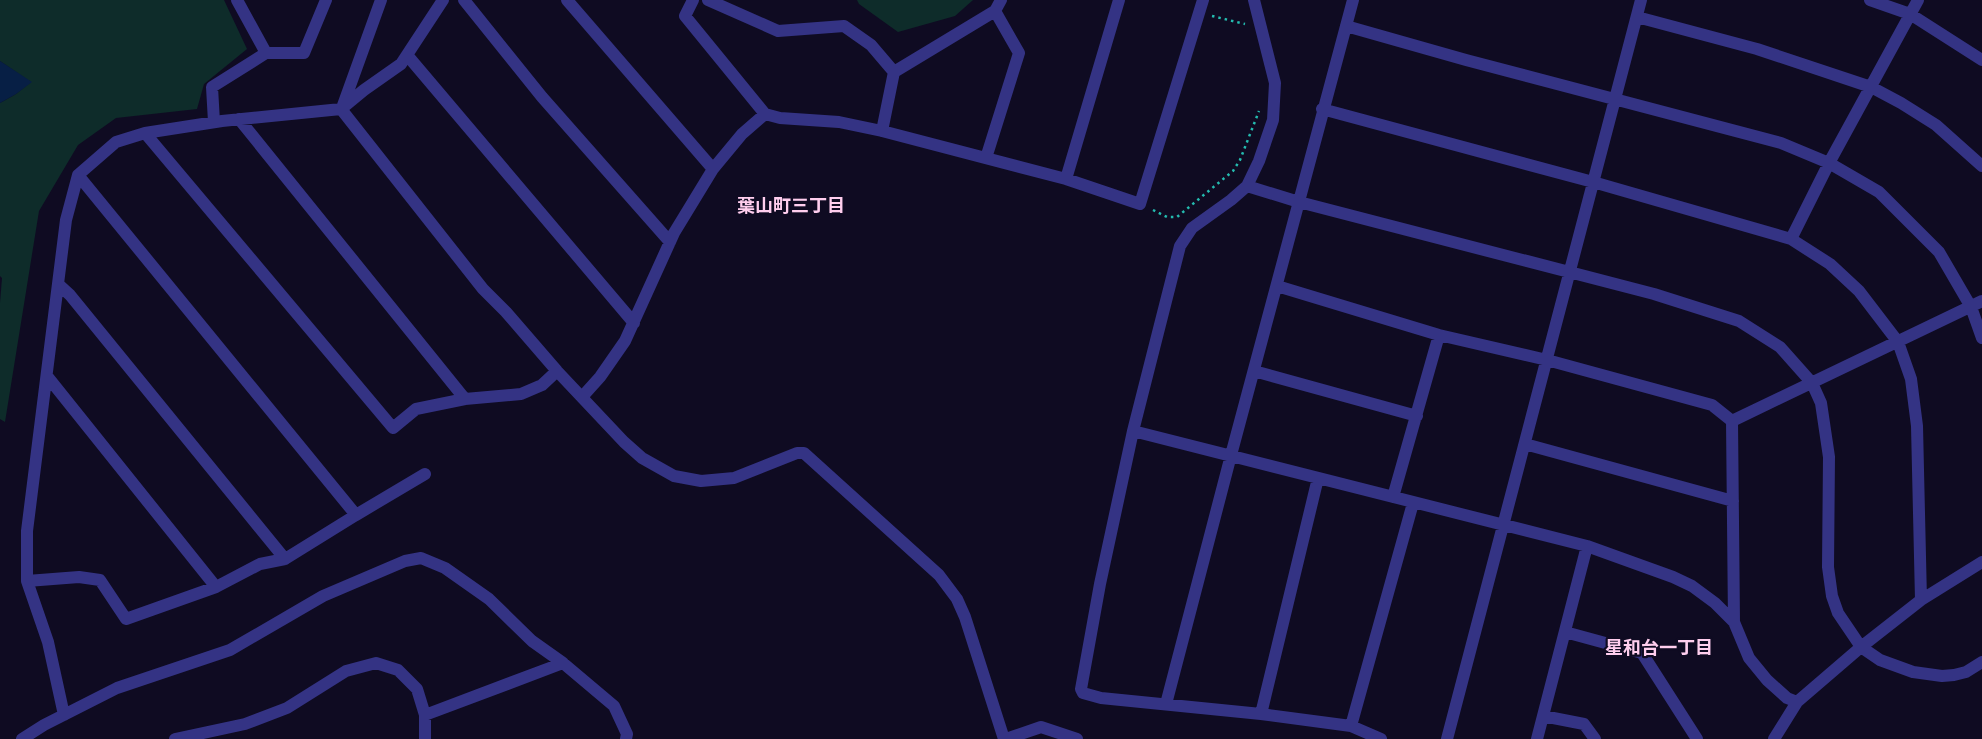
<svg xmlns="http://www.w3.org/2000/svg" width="1982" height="739" font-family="Helvetica,'Noto Sans JP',sans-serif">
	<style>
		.green { fill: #0e2c2a }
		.water { fill: #071f45 }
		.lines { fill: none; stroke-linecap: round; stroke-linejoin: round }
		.path { stroke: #24bbaf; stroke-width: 2.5; stroke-dasharray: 2.5 4; stroke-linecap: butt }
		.minor { stroke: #343384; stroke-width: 12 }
		.labels { text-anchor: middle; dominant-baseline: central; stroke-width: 4.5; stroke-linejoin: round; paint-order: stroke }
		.neighbourhood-label { font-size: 18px; font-weight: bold; fill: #ffceee; stroke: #0f0b22 }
	</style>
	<rect width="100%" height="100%" fill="#0f0b22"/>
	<path class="green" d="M0,0H224L247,49L204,84L197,109L116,118L78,145L39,211L5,422L0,419V303L2,278L0,276V103L16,94L31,82L0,61Z
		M857,0H973L955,16L898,32L859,4Z"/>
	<path class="water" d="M0,61L32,82L16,94L0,103Z"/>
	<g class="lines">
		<path class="path" d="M1212,16L1245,24
			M1153,210L1167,217H1177L1233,171L1240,160L1259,111"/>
		<path class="minor" d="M237,0L266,53H304L326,0
			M464,0L542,97L670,242
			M567,0L713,169
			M693,0L685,16L765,114L780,118L839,122L882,131L1066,179L1140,204L1203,0
			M708,0L778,31L844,26L871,45L894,72
			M1254,0L1275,83L1273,120L1259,161L1247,186L1231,200L1192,228L1180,246L1133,431L1100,584L1081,689L1083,693L1101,698L1261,714L1351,726L1381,739
			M1870,0L1910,14L1982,60
			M1637,17L1757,49L1871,87L1901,103L1936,125L1982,166
			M1346,26L1466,60L1781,143L1829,163L1879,192L1939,252L1971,307L1982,338
			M407,55L634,323
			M342,108L381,0
			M341,109L483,289L506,312L557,371L624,442L642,458L674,476L701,481L734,478L797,453H804L939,575L957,599L965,617L1004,739
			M1322,109L1593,182L1791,239L1830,264L1859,291L1898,342L1911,379L1917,426L1921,600
			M239,119L465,399
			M214,122L212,87L266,53
			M882,131L894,72L995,11L1001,0
			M145,133L393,428L416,409L465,399L521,394L542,385L557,371
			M986,158L1019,53L995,11
			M1066,179L1119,0
			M1247,186L1299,202L1654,294L1739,321L1780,347L1812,383L1821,403L1829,457L1828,567L1832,596L1838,613L1861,647L1880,660L1913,672L1942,676L1954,675L1966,672L1982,662
			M1791,239L1829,163L1918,0
			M58,284L70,295L285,559
			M1277,286L1439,335L1547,360L1712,405L1732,421
			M1254,371L1417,416
			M47,376L216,587
			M582,397L600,377L625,341L674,233L713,169L742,134L765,114
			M1732,421L1982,301
			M1732,421L1734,622
			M1133,431L1587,546L1673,577L1692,586L1715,603L1734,622L1749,658L1767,680L1787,698L1797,702
			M1525,444L1733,501
			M1393,497L1439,335
			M356,515L425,474
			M27,581L79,577L100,580L126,619L216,587L260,564L285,559L356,515L78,175
			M1565,632L1642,653L1697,739
			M1166,704C1227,469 1289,234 1353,0
			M1261,714L1318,478
			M64,715L48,642L27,581V531L66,220L78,175L116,142L145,133L222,121L341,109L364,90L401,64L443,0
			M425,715L563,663
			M1543,716L1584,724L1595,739
			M1351,726L1413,503
			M22,739L44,725L117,688L230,650L323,596L405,561L421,558L445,568L489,599L532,641L563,663L614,706L627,734L626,739
			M175,739L245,724L287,708L346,671L376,663L398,670L417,689L425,715V739
			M1006,739L1041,727L1077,739
			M1447,739L1641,0
			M1537,739L1587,546
			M1774,739L1797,702L1861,647L1921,600L1982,562"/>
	</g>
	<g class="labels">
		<g class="neighbourhood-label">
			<text x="791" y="206">葉山町三丁目</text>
			<text x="1659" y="648">星和台一丁目</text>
		</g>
	</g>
</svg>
